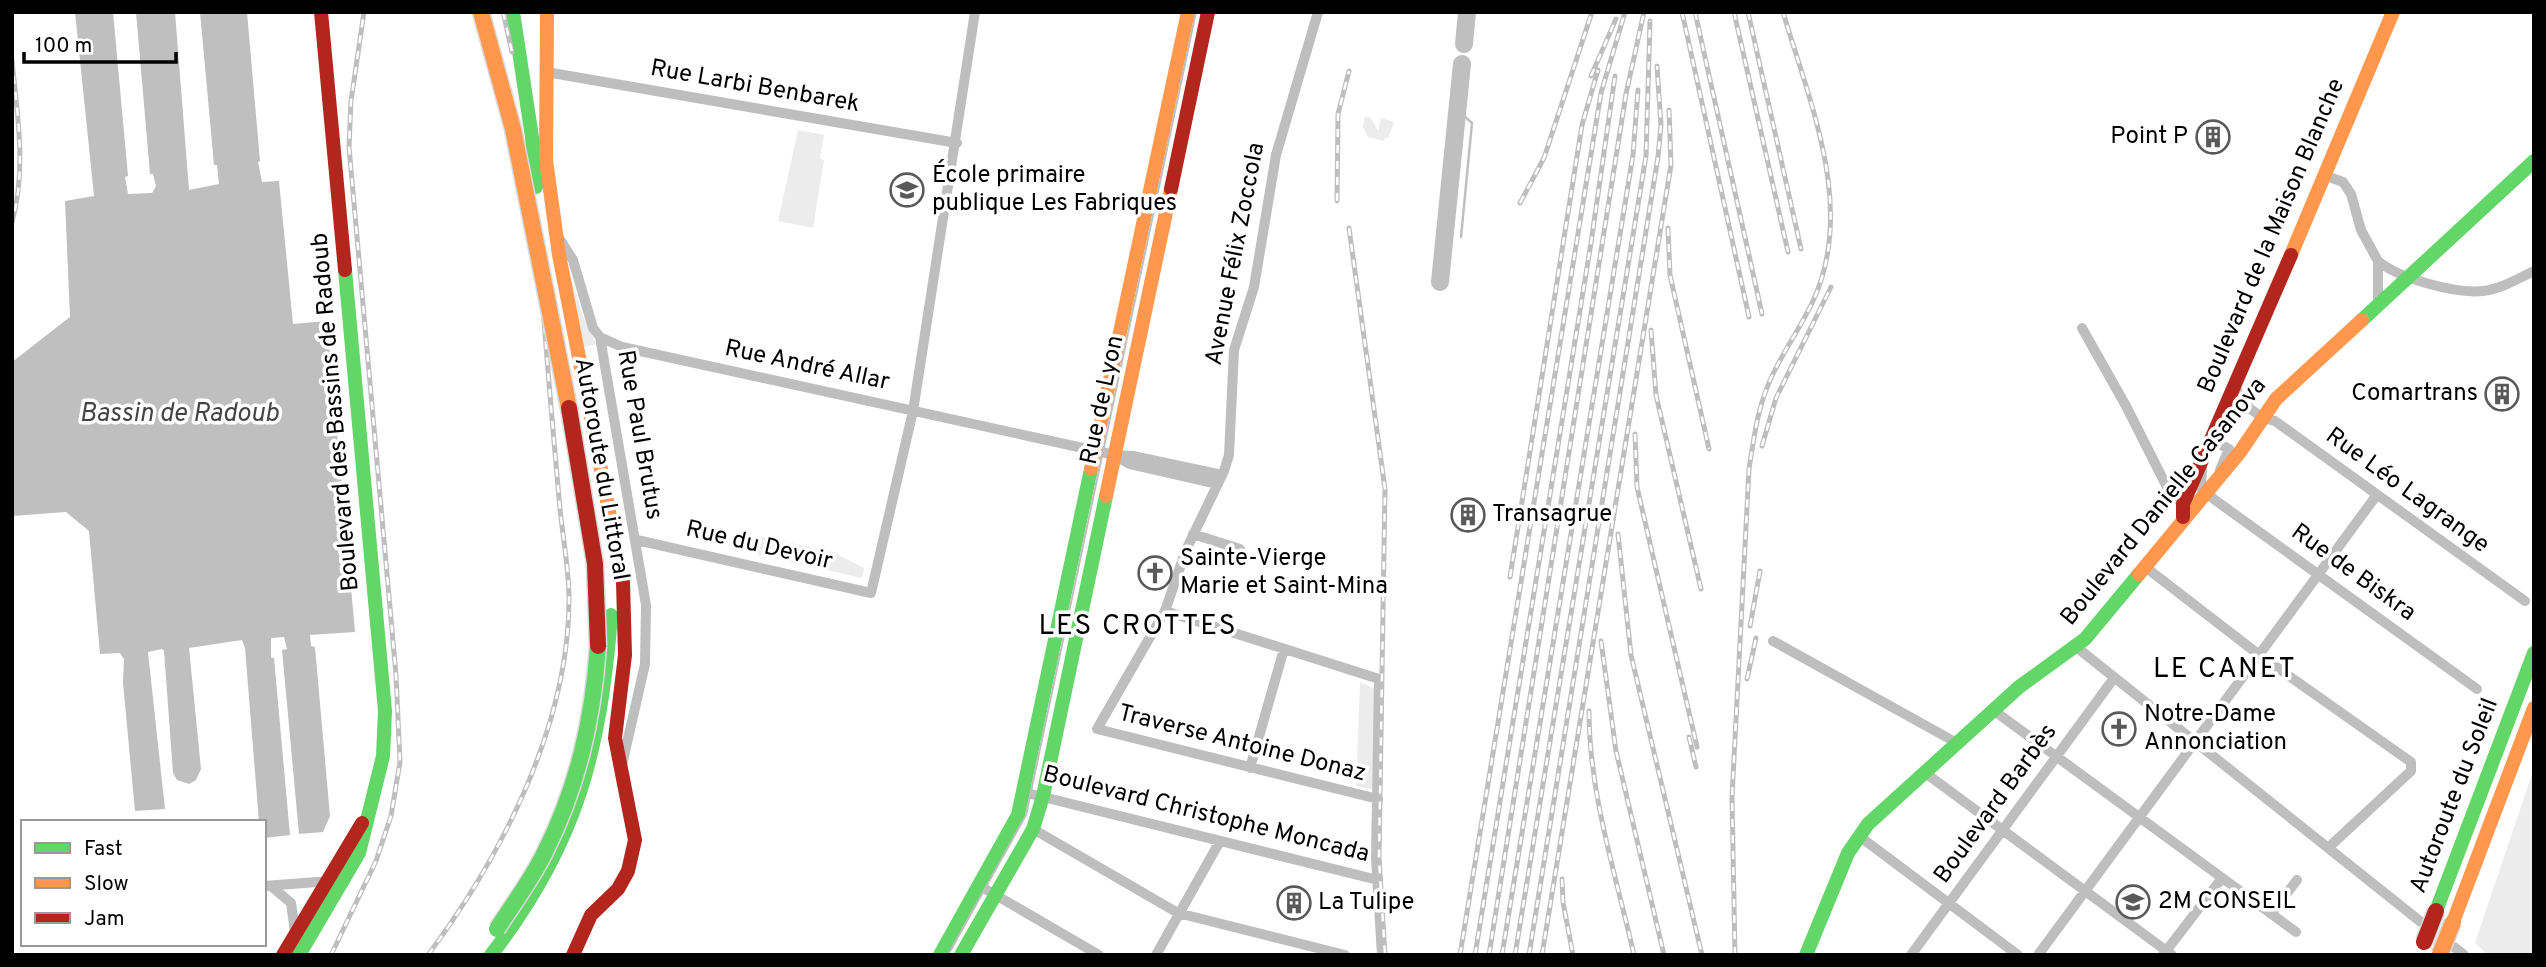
<svg xmlns="http://www.w3.org/2000/svg" width="2546" height="967" font-family="Overpass,sans-serif">
	<style>
		.green { fill: #ececec }
		.water { fill: #bfbfbf }
		.lines { fill: none; stroke-linecap: round; stroke-linejoin: round }
		.stream { stroke: #bfbfbf; stroke-width: 2.5 }
		.river { stroke: #bfbfbf; stroke-width: 18 }
		.street { stroke: #bebebe; stroke-width: 10 }
		.fast { stroke: #63d668; stroke-width: 14 }
		.slow { stroke: #ff974d; stroke-width: 14 }
		.jam { stroke: #b3261e; stroke-width: 14 }
		.tram { stroke: #bebebe; stroke-width: 2 }
		.rail-casing { stroke: #bebebe; stroke-width: 5 }
		.rail { stroke: #fff; stroke-width: 2.5; stroke-dasharray: 8; stroke-linecap: butt }
		.fast-bridge-casing { stroke: #dbdbdb; stroke-width: 19; stroke-linecap: butt }
		.slow-bridge-casing { stroke: #dbdbdb; stroke-width: 19; stroke-linecap: butt }
		.jam-bridge-casing { stroke: #dbdbdb; stroke-width: 19; stroke-linecap: butt }
		.fast-bridge { stroke: #63d668; stroke-width: 16 }
		.slow-bridge { stroke: #ff974d; stroke-width: 16 }
		.jam-bridge { stroke: #b3261e; stroke-width: 16 }
		.labels { text-anchor: middle; dominant-baseline: central; stroke-width: 7; stroke-linejoin: round; paint-order: stroke }
		.street-label { font-size: 24px; fill: #000; stroke: #fff }
		.poi-label { font-size: 24px; fill: #000; stroke: #fff; text-anchor: start }
		.water-label { font-size: 26px; font-style: italic; fill: #444; stroke: #fff }
		.quarter-label { font-size: 28px; letter-spacing: 2px; fill: #000; stroke: #fff }
	</style>
	<rect width="100%" height="100%" fill="#fff"/>
	<path class="green" d="M1365,116L1371,118L1378,131L1381,118L1394,122L1388,138L1385,137L1384,141L1368,137L1363,127Z
		M798,130L824,135L820,158L824,160L813,228L778,221Z
		M568,267L582,314L596,344L582,348Z
		M759,536L833,552L864,568L862,578L755,554Z
		M1360,682L1375,689L1372,789L1356,786Z
		M2534,768V955H2484L2485,952L2475,943Z"/>
	<path class="water" d="M75,12H113L128,176L125,177L128,194L152,193L156,186L153,174H150L136,12H175L189,190L219,184L217,165H214L200,12H247L260,161L258,162L262,182L279,181L293,324L327,321L355,632L310,635L311,646L315,647L330,816L323,832L299,834L282,650L287,649L284,637L271,638V658H274L290,835L264,838V822H259L245,648L242,640L189,648L201,769L196,780L189,784L177,780L173,773L164,651L162,649L148,652L165,809L135,811L123,683L124,659L120,653L100,654L89,531L66,512L12,516V362L70,317L65,201L94,196Z"/>
	<g class="lines">
		<path class="stream" d="M1458,98L1464,116L1472,123L1461,237"/>
		<path class="river" d="M1464,44L1467,12
			M1440,282L1462,64"/>
		<path class="street" d="M1318,12L1276,155L1254,287L1234,350L1229,455L1224,471L1186,550L1165,611L1097,729L1378,799
			M546,72L957,143
			M2324,175L2343,182L2351,194L2361,230L2378,261V304
			M559,238L573,260L593,328L600,337L622,347L1115,455L1133,456L1222,475
			M2378,261C2398,278 2455,294 2483,291C2501,289 2517,279 2534,271
			M2082,328L2126,406L2170,493L2183,504
			M600,337L646,605L645,664L622,765
			M2236,386C2239,403 2258,418 2275,421L2525,601
			M2210,439L2229,449L2220,470
			M1117,457L1130,464L1218,484
			M2202,468L2201,488L2215,500L2477,689
			M1193,534L1240,549
			M637,540L871,593L913,411L975,12
			M2144,566L2258,654L2411,762V771L2328,848
			M1165,611L1379,679L1376,858L1382,955
			M1773,641L1957,743
			M2075,646L2421,922
			M1993,710L2296,932
			M1250,768L1284,649
			M1924,772L2172,955
			M1023,792L1378,880
			M1033,829L1178,913L1345,955
			M1859,836L2018,955
			M264,886L331,881
			M271,886L291,903L295,932
			M980,886L1099,955
			M2271,914L2297,880
			M2454,947L2464,955
			M1156,955L1220,841
			M1911,955L2114,678
			M2038,955L2376,496
			M2163,955L2222,878"/>
		<path class="fast" d="M513,12L532,137L536,187
			M2362,320L2534,161
			M2436,911L2534,653
			M299,955L359,853L383,756L385,711L345,270
			M491,955C576,846 601,751 611,615
			M940,955L1018,815L1091,469
			M961,955L1033,829L1043,796L1106,496
			M1806,955L1848,853L1868,824L2019,687L2085,639L2139,574"/>
		<path class="slow" d="M547,12L546,160L559,255L612,526
			M2291,255L2393,12
			M1091,469L1188,12
			M1106,496L1171,189
			M2139,574L2240,452L2276,399L2362,320
			M2453,922L2534,708"/>
		<path class="jam" d="M321,12L345,270
			M1171,189L1208,12
			M2183,517V504L2291,255
			M283,955L362,823
			M573,955L591,915L618,889L628,871L635,840L615,738L625,655L623,582L612,526"/>
		<path class="tram" d="M948,955L1026,815L1196,12"/>
		<defs>
			<path id="rail" d="M503,12L512,52
				M1682,12L1749,317
				M1695,12L1762,314
				M1734,12L1788,252
				M1748,12L1801,249
				M12,60C17,113 27,169 12,222
				M1591,76L1616,19
				M1337,201L1338,114L1349,71
				M1520,203L1544,158L1592,12
				M1349,228L1385,489L1379,858L1385,955
				M1668,228L1670,275L1709,449
				M1651,330L1656,395L1701,589
				M1635,434L1637,487L1697,747
				M1762,446L1776,398L1831,287
				M1618,534L1631,655L1702,955
				M1510,577L1582,125L1598,70
				M1750,626L1760,571
				M1601,641L1616,751L1664,955
				M1747,679L1756,638
				M1589,711C1589,794 1616,875 1634,955
				M1689,737L1696,767
				M1562,879L1563,902L1573,955
				M331,955L376,861L391,816L400,762L396,675L349,147L351,101L364,12
				M428,955C502,856 569,725 569,599C569,569 563,539 560,509C554,442 548,375 543,307
				M1460,955L1601,93L1625,12
				M1475,955L1591,243L1615,76
				M1489,955L1626,94L1644,12
				M1502,955L1633,155L1638,90
				M1515,955L1646,156L1650,21
				M1529,955L1658,157L1661,125L1657,66
				M1542,955L1671,165L1669,110
				M1735,955L1732,797L1749,469C1754,437 1758,405 1772,376C1784,350 1801,327 1813,301C1856,208 1810,104 1783,12"/>
		</defs>
		<use href="#rail" class="rail-casing"/>
		<use href="#rail" class="rail"/>
		<defs>
			<path id="fast-bridge" d="M497,929C513,904 532,879 545,852C578,786 593,719 598,646"/>
			<path id="slow-bridge" d="M481,12L513,129L569,408
				M2440,954L2453,922"/>
			<path id="jam-bridge" d="M569,408L595,564L598,646
				M2424,942L2436,911"/>
		</defs>
		<use href="#fast-bridge" class="fast-bridge-casing"/>
		<use href="#slow-bridge" class="slow-bridge-casing"/>
		<use href="#jam-bridge" class="jam-bridge-casing"/>
		<use href="#fast-bridge" class="fast-bridge"/>
		<use href="#slow-bridge" class="slow-bridge"/>
		<use href="#jam-bridge" class="jam-bridge"/>
	</g>
	<defs>
		<symbol id="building-ring" viewBox="-11 -11 22 22"><circle r="9.5" fill="#fff" stroke="#595959" stroke-width="1.5"/><path d="M-4-6H4V6H1V3H-1V6H-4ZM-2.5-4.3h1.7v1.8h-1.7ZM.8-4.3h1.7v1.8H.8ZM-2.5-1h1.7V.8h-1.7ZM.8-1h1.7V.8H.8Z" fill="#595959"/></symbol>
		<symbol id="school-ring" viewBox="-11 -11 22 22"><circle r="9.5" fill="#fff" stroke="#595959" stroke-width="1.5"/><path d="M0-5L7-2L0 1L-7-2ZM-4 1L0 2.5L4 1V4Q0 6-4 4Z" fill="#595959"/></symbol>
		<symbol id="church-ring" viewBox="-11 -11 22 22"><circle r="9.5" fill="#fff" stroke="#595959" stroke-width="1.5"/><path d="M-1.2-6h2.4v3.5h3.3v2.4h-3.3V6h-2.4V-.1h-3.3v-2.4h3.3Z" fill="#595959"/></symbol>
		<symbol id="university-ring" viewBox="-11 -11 22 22"><circle r="9.5" fill="#fff" stroke="#595959" stroke-width="1.5"/><path d="M0-5L7-2L0 1L-7-2ZM-4 1L0 2.5L4 1V4Q0 6-4 4Z" fill="#595959"/></symbol>
	</defs>
	<g fill-rule="evenodd">
		<use href="#building-ring" x="2194" y="118" width="38" height="38"/>
		<use href="#school-ring" x="888" y="171" width="38" height="38"/>
		<use href="#building-ring" x="2483" y="375" width="38" height="38"/>
		<use href="#building-ring" x="1449" y="496" width="38" height="38"/>
		<use href="#church-ring" x="1136" y="554" width="38" height="38"/>
		<use href="#church-ring" x="2100" y="710" width="38" height="38"/>
		<use href="#university-ring" x="2114" y="883" width="38" height="38"/>
		<use href="#building-ring" x="1275" y="884" width="38" height="38"/>
	</g>
	<g class="labels">
		<g class="street-label">
			<text transform="translate(755 87) rotate(10)">Rue Larbi Benbarek</text>
			<text transform="translate(2272 236) rotate(-67)">Boulevard de la Maison Blanche</text>
			<text transform="translate(1236 254) rotate(-79)">Avenue Félix Zoccola</text>
			<text transform="translate(807 366) rotate(12)">Rue André Allar</text>
			<text transform="translate(1103 400) rotate(-78)">Rue de Lyon</text>
			<text transform="translate(336 412) rotate(-95)">Boulevard des Bassins de Radoub</text>
			<text transform="translate(639 435) rotate(80)">Rue Paul Brutus</text>
			<text transform="translate(601 469) rotate(80)">Autoroute du Littoral</text>
			<text transform="translate(2407 491) rotate(36)">Rue Léo Lagrange</text>
			<text transform="translate(2164 502) rotate(-51)">Boulevard Danielle Casanova</text>
			<text transform="translate(759 546) rotate(13)">Rue du Devoir</text>
			<text transform="translate(2353 573) rotate(36)">Rue de Biskra</text>
			<text transform="translate(1242 744) rotate(14)">Traverse Antoine Donaz</text>
			<text transform="translate(2455 796) rotate(-69)">Autoroute du Soleil</text>
			<text transform="translate(1996 804) rotate(-54)">Boulevard Barbès</text>
			<text transform="translate(1206 815) rotate(14)">Boulevard Christophe Moncada</text>
		</g>
		<g class="poi-label">
			<text x="2188" y="137" text-anchor="end">Point P</text>
			<text x="932" y="176">École primaire<tspan x="932" dy="28">publique Les Fabriques</tspan></text>
			<text x="2478" y="394" text-anchor="end">Comartrans</text>
			<text x="1492" y="515">Transagrue</text>
			<text x="1180" y="559">Sainte-Vierge<tspan x="1180" dy="28">Marie et Saint-Mina</tspan></text>
			<text x="2144" y="715">Notre-Dame<tspan x="2144" dy="28">Annonciation</tspan></text>
			<text x="2158" y="902">2M CONSEIL</text>
			<text x="1318" y="903">La Tulipe</text>
		</g>
		<g class="water-label">
			<text x="179" y="414">Bassin de Radoub</text>
		</g>
		<g class="quarter-label">
			<text x="1138" y="627">LES CROTTES</text>
			<text x="2225" y="670">LE CANET</text>
		</g>
	</g>
	<rect width="2546" height="967" fill="none" stroke="#000000" stroke-width="28"/>
	<rect x="21" y="820" width="245" height="126" fill="#ffffff" stroke="#999999" stroke-width="2"/>
	<rect x="35" y="843" width="35" height="10" fill="#63d668" stroke="#999999" stroke-width="2"/>
	<text x="84" y="855" font-size="21" fill="#000000">Fast</text>
	<rect x="35" y="878" width="35" height="10" fill="#ff974d" stroke="#999999" stroke-width="2"/>
	<text x="84" y="890" font-size="21" fill="#000000">Slow</text>
	<rect x="35" y="913" width="35" height="10" fill="#b3261e" stroke="#999999" stroke-width="2"/>
	<text x="84" y="925" font-size="21" fill="#000000">Jam</text>
	<path d="M24 52v10h152v-10" fill="none" stroke="#000000" stroke-width="3.5"/>
	<text x="35" y="52" font-size="21" fill="#000000" stroke="#ffffff" stroke-width="5" paint-order="stroke">100 m</text>
</svg>
